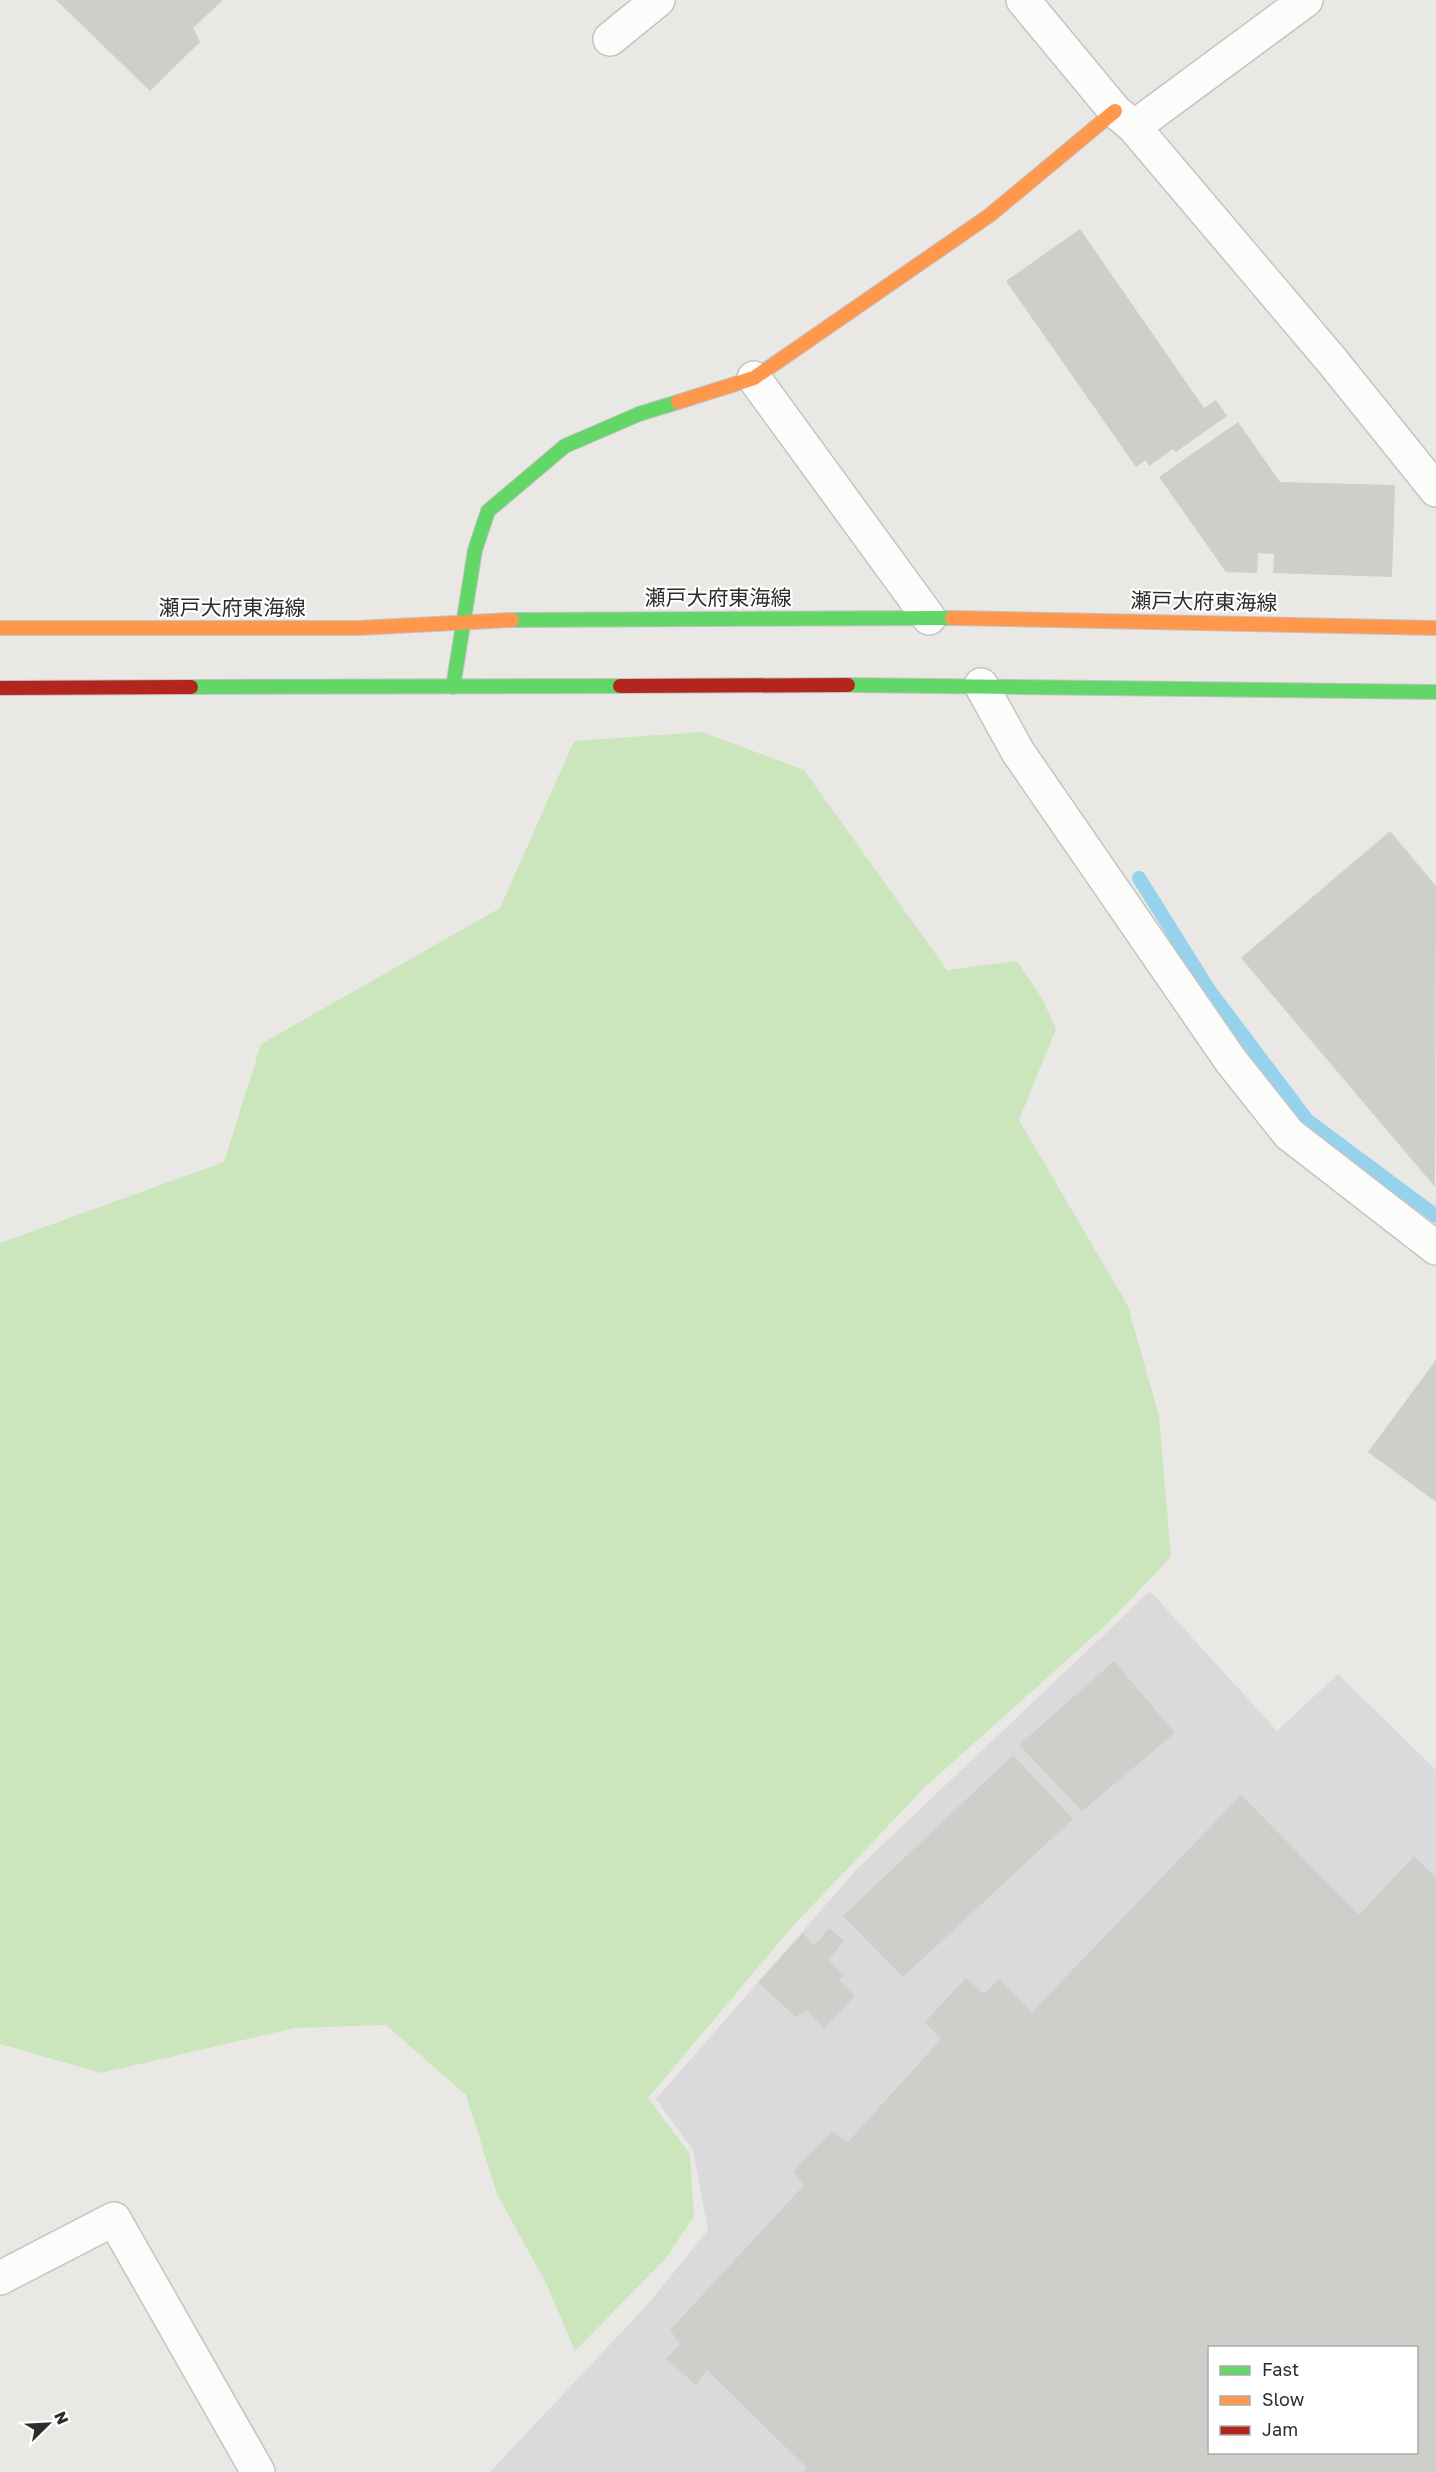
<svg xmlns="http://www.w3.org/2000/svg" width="1436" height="2472" font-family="'Golos Text','Noto Sans JP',sans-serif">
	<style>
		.industrial { fill: #dbd9db; fill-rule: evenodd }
		.green { fill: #cbe6bd }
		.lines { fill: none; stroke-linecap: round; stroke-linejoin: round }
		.stream { stroke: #97d2ec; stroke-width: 14 }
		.building { fill: #cfceca; fill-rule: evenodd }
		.street-casing { stroke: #c4c4c4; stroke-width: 36 }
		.fast-casing { stroke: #c4c4c4; stroke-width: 16 }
		.slow-casing { stroke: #c4c4c4; stroke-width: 16 }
		.jam-casing { stroke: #c4c4c4; stroke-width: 16 }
		.street { stroke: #fcfcfb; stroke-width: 33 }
		.fast { stroke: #63d668; stroke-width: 14 }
		.slow { stroke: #ff974d; stroke-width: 14 }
		.jam { stroke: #b3261e; stroke-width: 14 }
		.labels { text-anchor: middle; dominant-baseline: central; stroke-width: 4.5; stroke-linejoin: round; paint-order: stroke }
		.street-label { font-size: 21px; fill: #2d2d2d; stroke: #fff }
	</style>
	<rect width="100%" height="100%" fill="#eae8e4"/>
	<path class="industrial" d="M1150,1591L1277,1731L1338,1674L1436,1770V2472H490L649,2303L708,2230L693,2150L656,2099L857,1869ZM1210,2348H1416V2452H1210Z"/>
	<path class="green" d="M702,732L804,770L947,970L1017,961L1042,998L1056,1029L1019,1120L1128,1306L1159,1416L1171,1557L1106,1625L925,1787L791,1928L648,2098L690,2154L694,2216L666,2258L575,2351L546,2283L497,2194L466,2095L386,2025L295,2028L101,2073L0,2044V1243L224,1162L261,1044L500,908L574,741Z"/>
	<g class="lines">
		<path class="stream" d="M1139,878L1209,990L1307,1120L1436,1216"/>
	</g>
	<path class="building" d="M56,0H223L193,28L200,42L150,91Z
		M1080,229L1204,408L1216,400L1227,416L1176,452L1173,449L1149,466L1146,460L1136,467L1006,281Z
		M1238,422L1280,482L1395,485L1392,577L1273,573L1274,554L1258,553L1257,573L1226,572L1159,477Z
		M1390,831L1436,886L1435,1187L1241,958Z
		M1436,1360V1502L1368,1452Z
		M1114,1661L1175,1733L1082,1811L1019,1745Z
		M1013,1755L1073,1819L903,1977L843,1916Z
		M1241,1795L1359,1915L1414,1856L1436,1878V2472H804L807,2468L707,2370L696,2385L666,2359L680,2344L670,2330L804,2185L793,2171L832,2131L848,2142L941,2039L925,2022L966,1978L984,1994L999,1979L1032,2012ZM1210,2348H1416V2452H1210Z
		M829,1928L844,1941L828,1960L845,1976L838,1979L855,1996L824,2028L807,2011L796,2017L758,1982L803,1933L814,1946Z"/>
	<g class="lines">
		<defs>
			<path id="street" d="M1023,0L1115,111L1134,127L1333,362L1436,490
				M610,39L658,0
				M1134,127L1306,0
				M754,378L929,618
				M981,685L1018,752L1231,1061L1289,1134L1436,1248
				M0,2278L114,2219L258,2472"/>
			<path id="fast" d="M512,620L952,618
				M848,685L1436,692
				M191,687L620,686
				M453,687L475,550L488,511L565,446L639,414L678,402"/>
			<path id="slow" d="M678,402L754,378L990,215L1115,111
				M952,618L1436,628
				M0,628H359L512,620"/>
			<path id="jam" d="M620,686L848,685
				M0,688L191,687"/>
		</defs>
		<use href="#street" class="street-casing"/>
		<use href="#fast" class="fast-casing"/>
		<use href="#slow" class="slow-casing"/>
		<use href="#jam" class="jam-casing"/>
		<use href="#street" class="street"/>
		<use href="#fast" class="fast"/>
		<use href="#slow" class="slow"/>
		<use href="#jam" class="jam"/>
	</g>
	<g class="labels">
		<g class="street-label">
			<text x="718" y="597">瀬戸大府東海線</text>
			<text transform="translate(1204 601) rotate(1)">瀬戸大府東海線</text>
			<text x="232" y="607">瀬戸大府東海線</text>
		</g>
	</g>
	<rect x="1208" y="2346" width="210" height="108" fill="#ffffff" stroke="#ababab" stroke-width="1.5"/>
	<rect x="1220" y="2366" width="30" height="9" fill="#63d668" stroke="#ababab" stroke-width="1.5"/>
	<text x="1262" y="2376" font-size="18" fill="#2d2d2d">Fast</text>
	<rect x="1220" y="2396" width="30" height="9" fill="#ff974d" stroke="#ababab" stroke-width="1.5"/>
	<text x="1262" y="2406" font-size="18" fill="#2d2d2d">Slow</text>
	<rect x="1220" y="2426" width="30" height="9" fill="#b3261e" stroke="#ababab" stroke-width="1.5"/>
	<text x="1262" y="2436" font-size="18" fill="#2d2d2d">Jam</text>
	<g transform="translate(48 2424) rotate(66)" stroke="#ffffff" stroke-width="4.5" paint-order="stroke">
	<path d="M0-4.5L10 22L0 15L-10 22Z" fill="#2d2d2d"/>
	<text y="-9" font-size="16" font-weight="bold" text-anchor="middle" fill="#2d2d2d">N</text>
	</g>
</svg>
